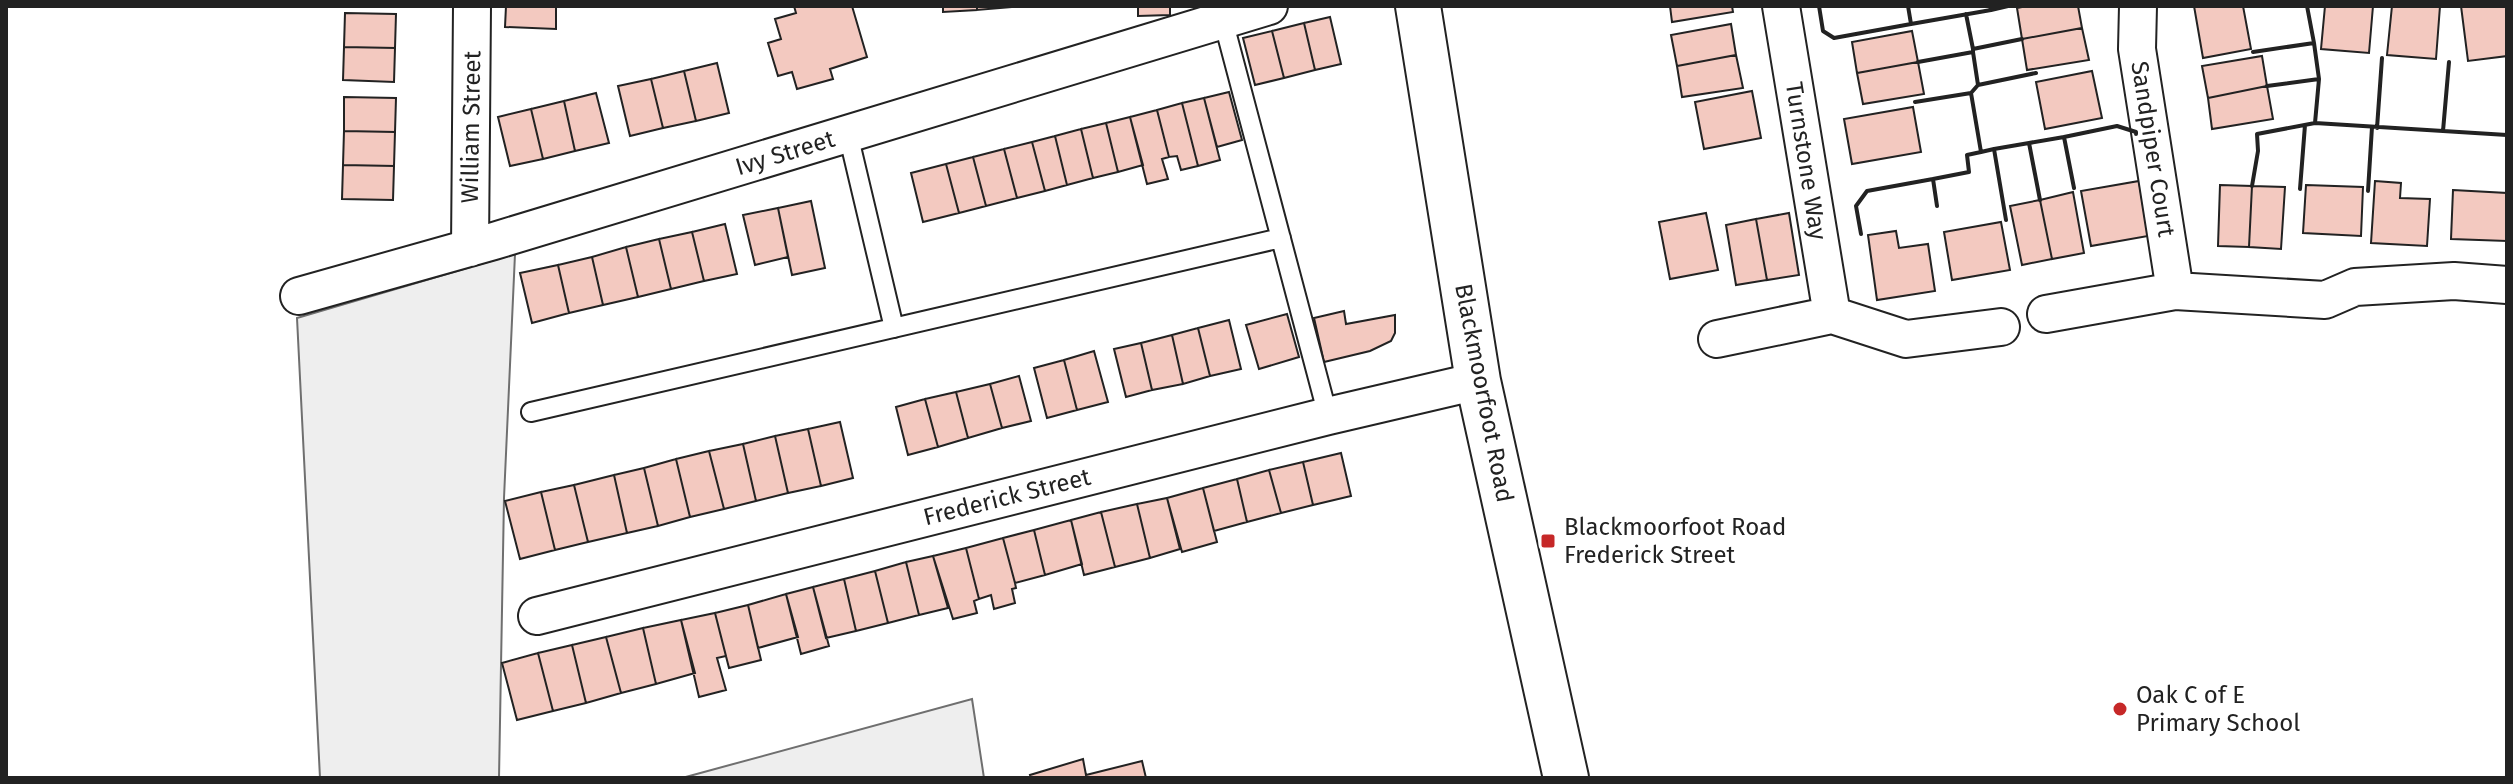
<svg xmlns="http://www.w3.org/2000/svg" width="2513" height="784" font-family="'Fira Sans',sans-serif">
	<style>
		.green { fill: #eee; stroke: #6f6f6f; stroke-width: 2 }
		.building { fill: #f3c9c0; stroke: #222; stroke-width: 2 }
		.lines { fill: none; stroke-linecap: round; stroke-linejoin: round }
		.lane-casing { stroke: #222; stroke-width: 22 }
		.street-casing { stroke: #222; stroke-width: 40 }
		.secondary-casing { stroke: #222; stroke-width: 48 }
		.lane { stroke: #fff; stroke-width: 18 }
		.street { stroke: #fff; stroke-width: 36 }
		.secondary { stroke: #fff; stroke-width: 44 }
		.wall { stroke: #222; stroke-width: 4 }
		.poi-dot { fill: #c62828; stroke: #fff; stroke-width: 3 }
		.labels { text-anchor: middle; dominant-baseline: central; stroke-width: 6; stroke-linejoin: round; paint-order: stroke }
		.street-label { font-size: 24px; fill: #222; stroke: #fff }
		.poi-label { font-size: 24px; fill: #222; stroke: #fff; text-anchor: start }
	</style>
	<rect width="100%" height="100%" fill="#fff"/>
	<path class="green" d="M515,254L504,498L499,778H320L297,318Z
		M972,699L984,778H682Z"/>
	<path class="building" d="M506,6H556V29L505,27Z
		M794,6H852L867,57L830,69L833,79L797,89L792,72L778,76L768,43L781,39L775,19L796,13Z
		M943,6H977V10L943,12Z
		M977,6H1011V7L977,10Z
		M1138,6H1170V15L1138,16Z
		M1670,6H1732L1733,12L1672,22Z
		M2027,6H2078L2082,28L2022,39L2017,8Z
		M2194,6H2243L2251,49L2203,58Z
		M2325,6H2373L2369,53L2321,49Z
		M2392,6H2440L2436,59L2387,55Z
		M2461,6H2507V56L2468,61Z
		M345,13L396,14L395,48L344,47Z
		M1330,17L1341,64L1315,70L1304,23Z
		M1304,23L1315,70L1284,78L1272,31Z
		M1731,24L1736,55L1677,66L1671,35Z
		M2082,28L2089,60L2027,70L2022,39Z
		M1272,31L1284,78L1255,85L1243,38Z
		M1912,31L1918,62L1857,73L1852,42Z
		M344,47L395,48L394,82L343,80Z
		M1736,55L1743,88L1682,97L1677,66Z
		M2262,56L2267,86L2208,98L2202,66Z
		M1918,62L1924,94L1863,104L1857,73Z
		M717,63L729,113L696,121L684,71Z
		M684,71L696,121L663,128L651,79Z
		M2092,71L2102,118L2045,129L2036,82Z
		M651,79L663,128L630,136L618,86Z
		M2267,86L2273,119L2212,129L2208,98Z
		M1752,91L1761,138L1704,149L1695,102Z
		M1229,92L1242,140L1217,147L1204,98Z
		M596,93L609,143L575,151L564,101Z
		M344,97L396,98L395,132L344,131Z
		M1204,98L1220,160L1198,166L1182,103Z
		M564,101L575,151L543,159L531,109Z
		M1182,103L1198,166L1181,170L1177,156L1169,157L1157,110Z
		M1913,107L1921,152L1852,164L1844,119Z
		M531,109L543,159L510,166L498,117Z
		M1157,110L1169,157L1162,159L1168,179L1147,184L1130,117Z
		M1130,117L1143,165L1118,172L1106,123Z
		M1106,123L1118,172L1093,178L1081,129Z
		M1081,129L1093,178L1067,185L1055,136Z
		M344,131L395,132L394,166L343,165Z
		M1055,136L1067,185L1045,191L1032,142Z
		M1032,142L1045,191L1017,198L1004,149Z
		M1004,149L1017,198L986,206L973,157Z
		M973,157L986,206L959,213L946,164Z
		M946,164L959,213L923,222L911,173Z
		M343,165L394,166L393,200L342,199Z
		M2139,181L2148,236L2091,246L2081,191Z
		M2375,181L2401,183L2400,198L2430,199L2427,246L2371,243Z
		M2220,185L2252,186L2249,247L2218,246Z
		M2306,185L2363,187L2361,236L2303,233Z
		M2252,186L2285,187L2281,249L2249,247Z
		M2453,190L2507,193V241L2451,239Z
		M2073,192L2084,253L2052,259L2040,200Z
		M2040,200L2052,259L2022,265L2010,206Z
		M811,201L825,268L792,275L778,208Z
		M778,208L788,257L755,265L743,215Z
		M1706,213L1718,270L1670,279L1659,222Z
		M1789,213L1799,275L1767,280L1756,219Z
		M1756,219L1767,280L1736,285L1726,225Z
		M2001,222L2010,270L1952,280L1944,232Z
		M725,224L737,274L704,281L692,232Z
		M1896,231L1899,248L1928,244L1935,291L1877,300L1868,235Z
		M692,232L704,281L671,289L659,239Z
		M659,239L671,289L638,297L626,247Z
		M626,247L638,297L603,305L592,257Z
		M592,257L603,305L569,313L558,265Z
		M558,265L569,313L532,323L520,273Z
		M1344,311L1346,324L1395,315V333L1391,341L1370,351L1324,362L1314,318Z
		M1287,314L1299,357L1259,369L1246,325Z
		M1229,320L1241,369L1210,376L1198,328Z
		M1198,328L1210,376L1183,384L1172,335Z
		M1172,335L1183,384L1152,390L1141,343Z
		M1141,343L1152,390L1126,397L1114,349Z
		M1094,351L1108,402L1077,410L1064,360Z
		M1064,360L1077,410L1047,418L1034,368Z
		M1019,376L1031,421L1002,428L990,384Z
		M990,384L1002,428L968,438L956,392Z
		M956,392L968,438L938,447L925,399Z
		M925,399L938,447L908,455L896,407Z
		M840,422L853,478L821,486L808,429Z
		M808,429L821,486L788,493L775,436Z
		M775,436L788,493L756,501L743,444Z
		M743,444L756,501L724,509L709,451Z
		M709,451L724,509L690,517L676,459Z
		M1341,453L1351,496L1313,505L1303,462Z
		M676,459L690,517L658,526L644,468Z
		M1303,462L1313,505L1281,513L1269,470Z
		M644,468L658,526L627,533L614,475Z
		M1269,470L1281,513L1247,522L1237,479Z
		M614,475L627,533L588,542L574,485Z
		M1237,479L1247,522L1214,531L1203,488Z
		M574,485L588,542L555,550L541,492Z
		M1203,488L1217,542L1182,552L1167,498Z
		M541,492L555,550L520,559L505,501Z
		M1167,498L1180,549L1150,558L1137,504Z
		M1137,504L1150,558L1115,567L1101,512Z
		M1101,512L1115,567L1084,575L1071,520Z
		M1071,520L1082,564L1045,575L1034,530Z
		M1034,530L1045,575L1015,583L1003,538Z
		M1003,538L1015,583L1016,588L1012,589L1015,603L994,609L991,595L979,599L966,548Z
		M966,548L979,599L974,601L977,613L953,619L933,556Z
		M933,556L948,608L919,615L906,562Z
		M906,562L919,615L888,623L875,571Z
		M875,571L888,623L856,631L844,579Z
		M844,579L856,631L826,638L813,587Z
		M813,587L829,646L801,654L786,594Z
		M786,594L798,637L758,648L748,605Z
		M748,605L761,660L729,668L715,613Z
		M715,613L726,656L717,658L726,690L699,697L681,620Z
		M681,620L695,673L656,684L643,628Z
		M643,628L656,684L621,693L606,637Z
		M606,637L621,693L586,703L572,645Z
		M572,645L586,703L553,711L538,653Z
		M538,653L553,711L517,720L502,663Z
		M1083,759L1086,775L1142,761L1146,778H1031L1030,775Z"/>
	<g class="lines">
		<defs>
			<path id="lane" d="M1223,20L1328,416
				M848,134L894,328
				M531,412L1281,238"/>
			<path id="street" d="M1781,6L1832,315
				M2138,6L2137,49L2175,291
				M470,248L472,6
				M299,296L494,241L1269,6
				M2046,314L2175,291L2325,300L2355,287L2454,281L2507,285
				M1717,339L1832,315L1906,339L2001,327
				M537,616L1328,416L1478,381"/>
			<path id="secondary" d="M1418,6L1478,381L1566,778"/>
		</defs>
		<use href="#lane" class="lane-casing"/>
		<use href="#street" class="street-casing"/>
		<use href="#secondary" class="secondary-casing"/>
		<use href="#lane" class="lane"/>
		<use href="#street" class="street"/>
		<use href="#secondary" class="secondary"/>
		<path class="wall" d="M1819,6L1823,31L1834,38L1911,24
			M1908,6L1911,24L1991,10
			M1990,6L1991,10L2008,6
			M1966,14L1973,49L2022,39
			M1973,52L1978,85L2036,73
			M2253,52L2314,43L2307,6
			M1918,62L1973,52V49
			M2267,86L2319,79L2314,43
			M1915,102L1971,93L1978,85
			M2315,123L2319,79
			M2377,128L2382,58
			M2443,131L2449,62
			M2064,137L2117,126L2136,132V134
			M2029,143L2064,137L2074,188
			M1994,149L2029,143L2040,200
			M1981,152L1994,149L2006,220
			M2252,186L2258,151L2257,134L2315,123L2507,135
			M2300,189L2305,125
			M2368,191L2372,127
			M1937,206L1933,179L1969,172L1967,155L1981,152L1971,93
			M1861,234L1856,206L1867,191L1933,179"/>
	</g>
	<g class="poi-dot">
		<rect x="1540" y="533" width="16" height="16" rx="4"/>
		<circle cx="2120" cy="709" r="8"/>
	</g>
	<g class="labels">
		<g class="street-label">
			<text transform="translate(471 127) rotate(-89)">William Street</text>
			<text transform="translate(2153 149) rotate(81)">Sandpiper Court</text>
			<text transform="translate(785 153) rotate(-17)">Ivy Street</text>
			<text transform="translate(1806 161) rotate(81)">Turnstone Way</text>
			<text transform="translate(1484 393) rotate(79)">Blackmoorfoot Road</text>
			<text transform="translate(1007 497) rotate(-14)">Frederick Street</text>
		</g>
		<g class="poi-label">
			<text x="1564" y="527">Blackmoorfoot Road<tspan x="1564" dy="28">Frederick Street</tspan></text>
			<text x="2136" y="695">Oak C of E<tspan x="2136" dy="28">Primary School</tspan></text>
		</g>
	</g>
	<rect width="2513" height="784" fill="none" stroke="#222222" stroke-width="16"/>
</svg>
